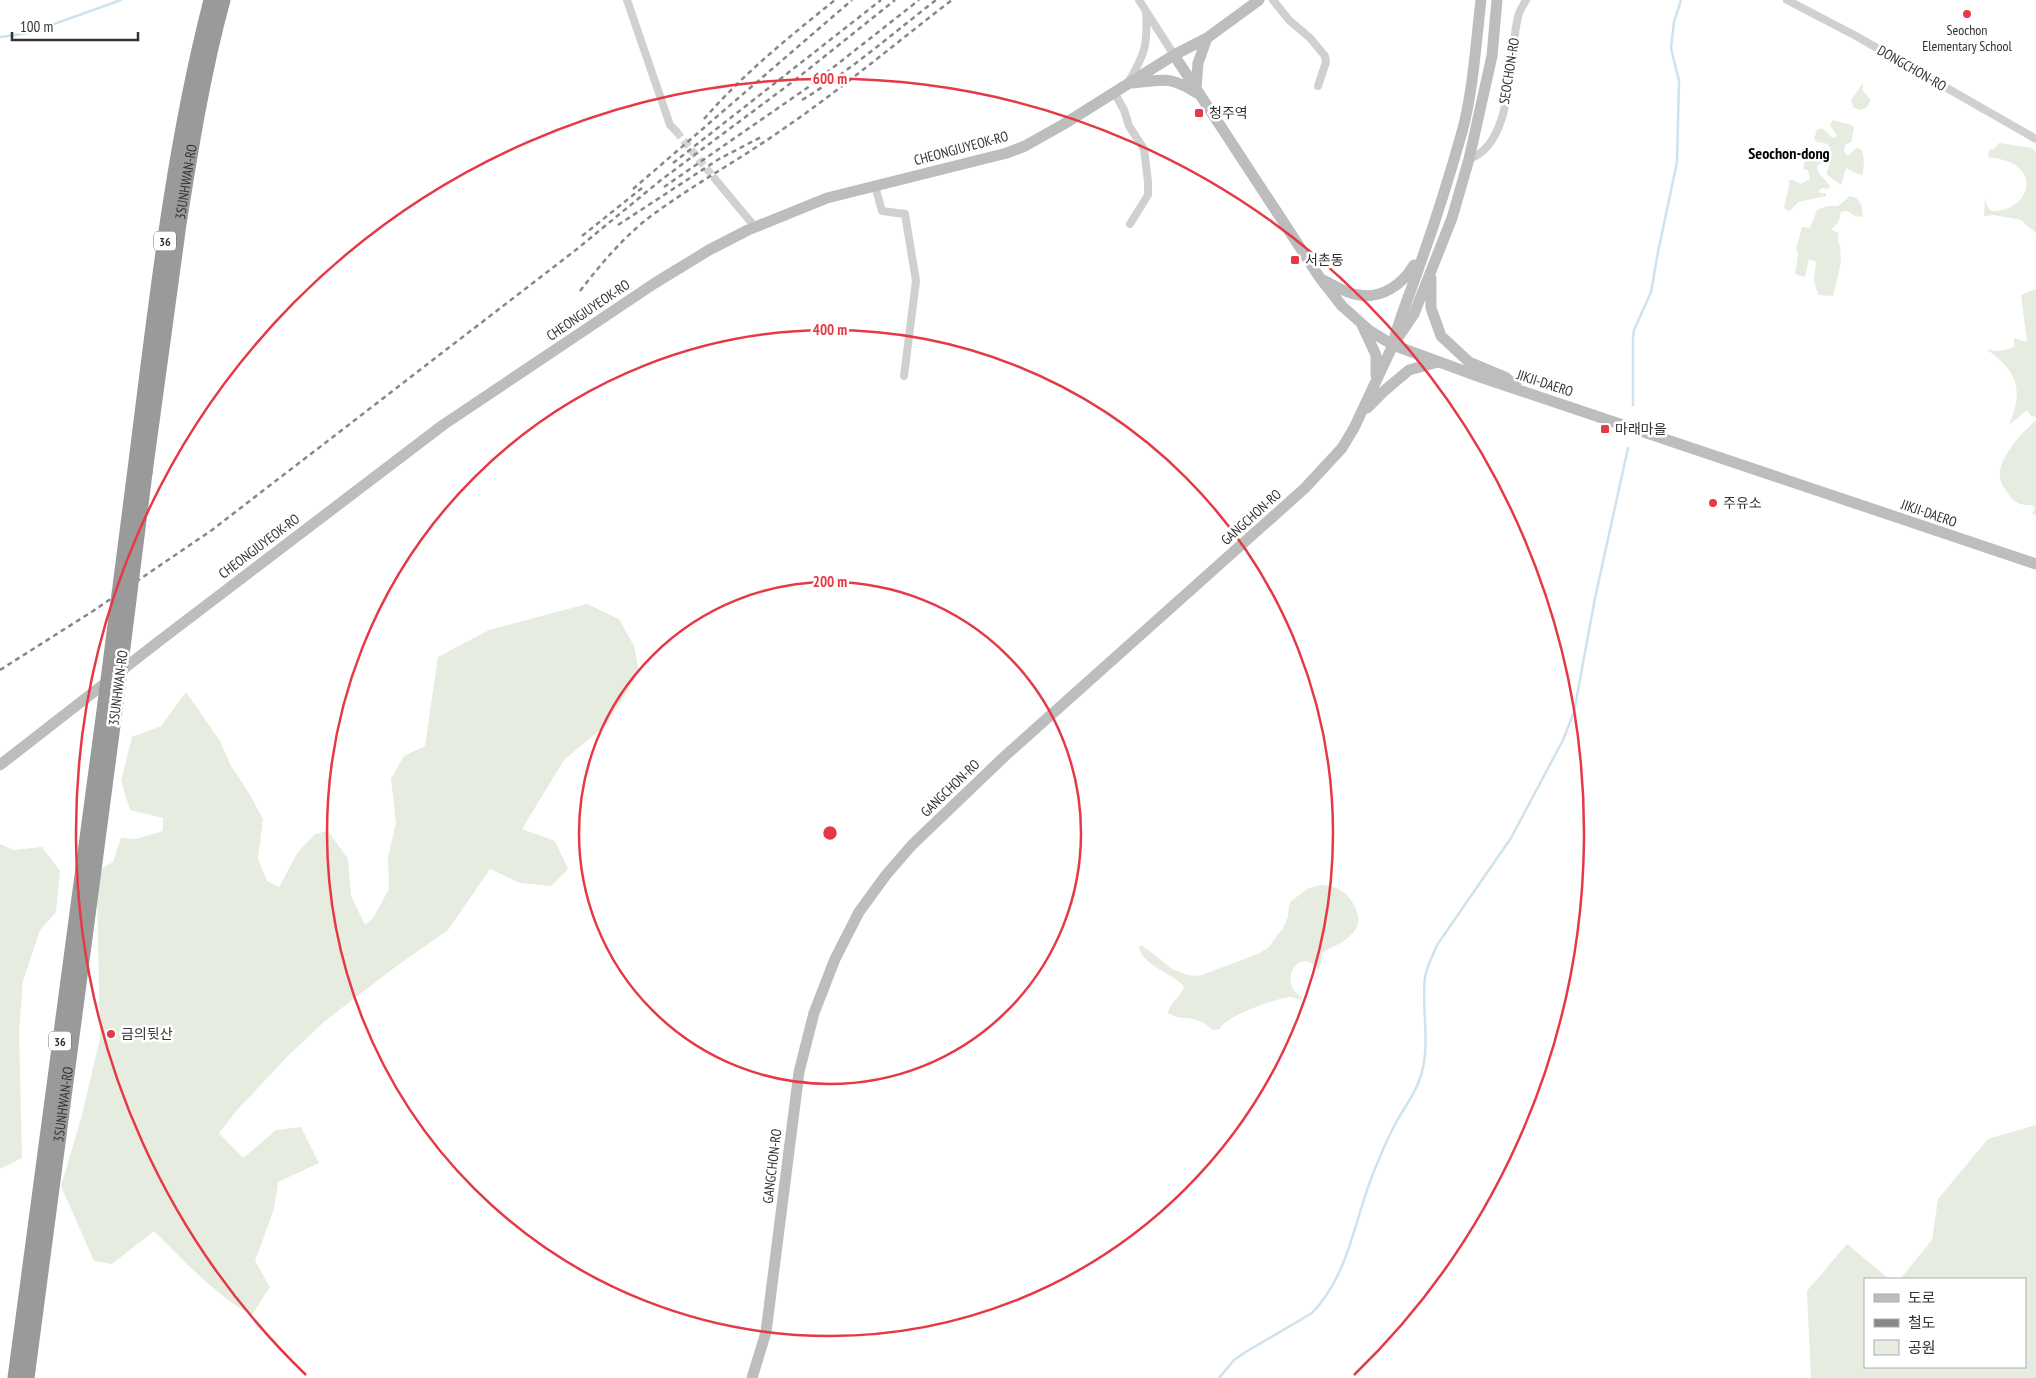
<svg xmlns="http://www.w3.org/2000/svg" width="2036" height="1378" font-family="'PT Sans Narrow','Noto Sans KR',sans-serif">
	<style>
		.green { fill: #e6ecdf }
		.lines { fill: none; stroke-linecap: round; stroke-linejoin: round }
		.stream { stroke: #cfe2ee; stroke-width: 2.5 }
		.street-tunnel { stroke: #d6d6d6; stroke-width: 8; stroke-dasharray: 8 4; stroke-linecap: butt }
		.street { stroke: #d0d0d0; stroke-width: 8 }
		.secondary { stroke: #bdbdbd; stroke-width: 11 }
		.highway { stroke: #9a9a9a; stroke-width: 15 }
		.rail { stroke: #888; stroke-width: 2.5; stroke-dasharray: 5 4; stroke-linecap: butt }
		.highway-bridge { stroke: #9a9a9a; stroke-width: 15 }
		.ring { fill: none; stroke: #e63946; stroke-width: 2.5 }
		.poi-dot { fill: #e63946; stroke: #fff; stroke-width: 2 }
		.labels { text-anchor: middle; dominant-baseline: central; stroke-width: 5; stroke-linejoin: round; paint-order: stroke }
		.shield { fill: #fff; stroke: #707070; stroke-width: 1 }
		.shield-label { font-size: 12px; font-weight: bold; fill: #333 }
		.poi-label { font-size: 14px; fill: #333; stroke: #fff; text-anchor: start }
		.street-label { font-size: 14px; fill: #333; stroke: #fff }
		.quarter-label { font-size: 16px; font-weight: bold; fill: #000; stroke: #fff }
		.centre { fill: #e63946; stroke: #fff; stroke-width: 2.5 }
		.ring-label { font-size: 15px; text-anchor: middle; font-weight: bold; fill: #e63946; stroke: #fff; stroke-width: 5; stroke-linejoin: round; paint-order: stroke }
	</style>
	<rect width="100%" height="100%" fill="#fff"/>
	<path class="green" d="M1863,83V91L1870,99C1869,106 1867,109 1859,110L1853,107L1851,100Z
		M1833,120L1851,125L1854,127L1851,142L1845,145L1844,151L1847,156L1857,148L1862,150L1864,160L1863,174L1860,175L1846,168L1841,185L1826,174L1830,163L1819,164L1817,168L1819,173L1830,186L1828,189L1823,188L1819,190L1820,193H1826V196L1798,202L1790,211L1786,210L1784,207L1789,186V180H1793L1801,184L1810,179L1808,170L1803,169L1807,150L1821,153L1831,151L1828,144L1817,142L1814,139L1817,130L1822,128L1833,138L1837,136L1830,125Z
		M1999,143L2032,148L2036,152V233L2021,220L1994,215L1984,216L1985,199C1986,203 1987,207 1990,210C1993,212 1998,211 2002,210C2020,206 2035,187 2021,170C2014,161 1999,159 1988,157L1989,149L1993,150Z
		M1850,196C1862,199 1862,206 1863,217L1855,216L1847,211L1841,212L1839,221L1831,230L1839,233L1838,241L1840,246L1841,263L1833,296L1818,295L1814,280L1816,262L1809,259L1805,277L1795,274L1798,254L1796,249L1802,227L1810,228L1817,210L1828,206H1838Z
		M2036,289V417L2031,416L2027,410L2009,425C2024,389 2018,372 1986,349C1997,352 2004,351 2014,347V338L2027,342L2021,295Z
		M2036,420V515L2032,514L2035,508L2032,505C2022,506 2015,503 2009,495C2005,489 2001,485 2000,478C1997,459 2023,432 2036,420Z
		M587,604L619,619L634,646L639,672L607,724L564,760L522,829L555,841L568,869L551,886L520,883L490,869L448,930L394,968L325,1021L288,1056L238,1109L219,1133L243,1158L276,1130L301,1127L319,1163L278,1182L274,1209L255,1261L270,1287L252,1315C214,1295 184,1260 154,1231L112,1264L94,1261L61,1186L82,1115L100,1038L97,893L102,868L113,862L121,838L136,839L163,831V818L130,810L121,781L132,737L161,726L186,692L220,741L231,766L247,790L263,819L258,859L267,881L279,887L298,852L315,834L328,831L348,859L351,896L365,925L373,918L389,889L388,857L396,823L391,779L404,756L425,746L438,657L489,630Z
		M0,844L14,850L42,847L60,871L56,912L40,930L23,981L19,1030L22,1158L0,1169Z
		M1321,885C1329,886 1337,887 1343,892C1353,899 1364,919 1355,930C1348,941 1334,946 1323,952L1319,970C1299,943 1276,984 1302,997L1301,1000C1298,999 1293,997 1290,997C1277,998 1223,1017 1220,1029L1212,1030C1195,1012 1183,1023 1168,1013C1169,1004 1180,997 1184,987C1175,974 1139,964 1139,946H1143L1172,969L1188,975L1199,976L1258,954L1268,948L1283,928L1288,917L1289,906L1291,901L1309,888Z
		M2036,1125V1378H1811L1807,1291L1847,1244L1889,1279H1865V1367H2025V1279H1900L1932,1240L1938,1199L1988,1139Z"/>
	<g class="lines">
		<path class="stream" d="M0,37L29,33L121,0
			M1633,405V339L1634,330L1651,292L1658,252L1677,162L1679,81L1671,48L1674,22L1681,0
			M1219,1378L1234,1360L1244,1353L1312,1313C1351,1273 1355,1213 1377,1164C1383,1149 1390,1133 1398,1119C1406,1105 1417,1091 1421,1075C1431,1044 1421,1009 1425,977C1427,966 1433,955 1437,945L1511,838L1563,740L1574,712L1595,598L1628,448"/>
		<path class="street-tunnel" d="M676,131L715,179"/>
		<path class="street" d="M627,0L670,125L676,131
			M1139,0L1174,55
			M1273,0L1289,20L1310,38L1325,56L1326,62L1318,86
			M1787,0L1856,36L2036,139
			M1128,83C1145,54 1148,45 1146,12
			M1114,92L1124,110L1129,126L1144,149L1148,182V195L1130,224
			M1469,159C1515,143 1508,56 1518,17C1519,11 1523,6 1526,0
			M715,179L755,227
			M875,186L882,211L905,214L916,281L904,376"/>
		<path class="secondary" d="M1174,55L1320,278L1342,306L1370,331L1393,345L1483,378L2036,564
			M1131,83C1163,81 1167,74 1197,93
			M1196,89L1198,63L1207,38
			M1431,278V308L1441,336L1469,362L1505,377L1516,386
			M1323,280C1334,285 1346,294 1359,295C1382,299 1403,284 1414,265
			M1362,325L1376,355V375
			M1395,336C1402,312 1411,291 1419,267C1435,223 1449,178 1462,132C1473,92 1476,42 1481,0
			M1367,408L1384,391L1409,370L1438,362
			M0,765L158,642L443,425L655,283L709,250L748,230L827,198L1007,153L1025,146L1064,124L1174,55L1207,38L1259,0
			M752,1378L766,1332L799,1072L814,1013L835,959L859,912L886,875L912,845L1006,755L1305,488L1342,448L1354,428L1393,345L1414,314L1452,218L1469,159L1492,56L1497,0"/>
		<g class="highway">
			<path id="s1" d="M145,473C156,390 167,307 179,224C191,149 203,73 223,0"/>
			<path d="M133,485C154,323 170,159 211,0"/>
			<path d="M15,1378L105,703"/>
			<path id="s2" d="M27,1378L116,703"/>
		</g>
		<path class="rail" d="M802,100C850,71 892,34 936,0
			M704,119C743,74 789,37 835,0
			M673,163L881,0
			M664,187L807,88L919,0
			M633,189L852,0
			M618,225L719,159L763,136
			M582,236L642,188
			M580,291C600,265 621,240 647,219C692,185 741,159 786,127C844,87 897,42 952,0
			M0,670L93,611L212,530L577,249L661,180L795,80L895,0"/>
		<path class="highway-bridge" d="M105,703L133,485
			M116,703L145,473"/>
	</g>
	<g class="ring">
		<circle cx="830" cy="833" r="251"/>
		<circle cx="830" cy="833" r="503"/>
		<path d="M306 1375A754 754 0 1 1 1354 1375"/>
	</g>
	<g class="poi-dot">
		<circle cx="1967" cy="14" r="5"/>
		<rect x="1194" y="108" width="10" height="10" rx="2.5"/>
		<rect x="1290" y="255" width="10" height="10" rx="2.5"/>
		<rect x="1600" y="424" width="10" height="10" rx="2.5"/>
		<circle cx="1713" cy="503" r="5"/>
		<circle cx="111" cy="1034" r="5"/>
	</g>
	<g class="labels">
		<g class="shield">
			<rect x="154" y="231.5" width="22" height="19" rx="4"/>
			<rect x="49" y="1031.5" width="22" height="19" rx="4"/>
		</g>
		<g class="shield-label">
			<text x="165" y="241">36</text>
			<text x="60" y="1041">36</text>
		</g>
		<g class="poi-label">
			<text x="1967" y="30" text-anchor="middle">Seochon<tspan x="1967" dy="16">Elementary School</tspan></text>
			<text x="1209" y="113">청주역</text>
			<text x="1305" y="260">서촌동</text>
			<text x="1615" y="429">마래마을</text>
			<text x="1723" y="503">주유소</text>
			<text x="121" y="1034">금의뒷산</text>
		</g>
		<g class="street-label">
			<text transform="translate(1912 68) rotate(30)">DONGCHON-RO</text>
			<text transform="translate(1509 71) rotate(-81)">SEOCHON-RO</text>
			<text transform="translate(961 148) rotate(-15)">CHEONGJUYEOK-RO</text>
			<text stroke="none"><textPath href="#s1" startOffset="294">3SUNHWAN-RO</textPath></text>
			<text transform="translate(588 310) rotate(-34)">CHEONGJUYEOK-RO</text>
			<text transform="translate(1545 383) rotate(18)">JIKJI-DAERO</text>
			<text transform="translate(1929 513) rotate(19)">JIKJI-DAERO</text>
			<text transform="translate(1251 517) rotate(-42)">GANGCHON-RO</text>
			<text transform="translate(259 546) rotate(-37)">CHEONGJUYEOK-RO</text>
			<text transform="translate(118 688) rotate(-83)">3SUNHWAN-RO</text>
			<text transform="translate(950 788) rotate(-44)">GANGCHON-RO</text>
			<text stroke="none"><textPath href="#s2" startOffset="276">3SUNHWAN-RO</textPath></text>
			<text transform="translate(772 1166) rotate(-83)">GANGCHON-RO</text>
		</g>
		<g class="quarter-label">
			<text x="1789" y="153">Seochon-dong</text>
		</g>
	</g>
	<circle cx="830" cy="833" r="8" class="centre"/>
	<g class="ring-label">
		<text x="830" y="84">600 m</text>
		<text x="830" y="335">400 m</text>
		<text x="830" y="587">200 m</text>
	</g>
	<rect x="1864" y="1278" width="162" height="90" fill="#ffffff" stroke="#adadad"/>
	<rect x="1874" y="1294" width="25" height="8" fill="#bdbdbd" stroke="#adadad"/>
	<text x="1908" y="1303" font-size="15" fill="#333333">도로</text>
	<rect x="1874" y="1319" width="25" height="8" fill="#888888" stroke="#adadad"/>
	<text x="1908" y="1328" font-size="15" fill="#333333">철도</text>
	<rect x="1874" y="1340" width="25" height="15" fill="#e6ecdf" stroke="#adadad"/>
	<text x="1908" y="1353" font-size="15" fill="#333333">공원</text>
	<path d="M12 32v8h126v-8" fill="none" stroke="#333333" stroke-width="2.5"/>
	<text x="20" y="32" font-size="15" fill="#333333" stroke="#ffffff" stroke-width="4" paint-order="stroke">100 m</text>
</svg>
